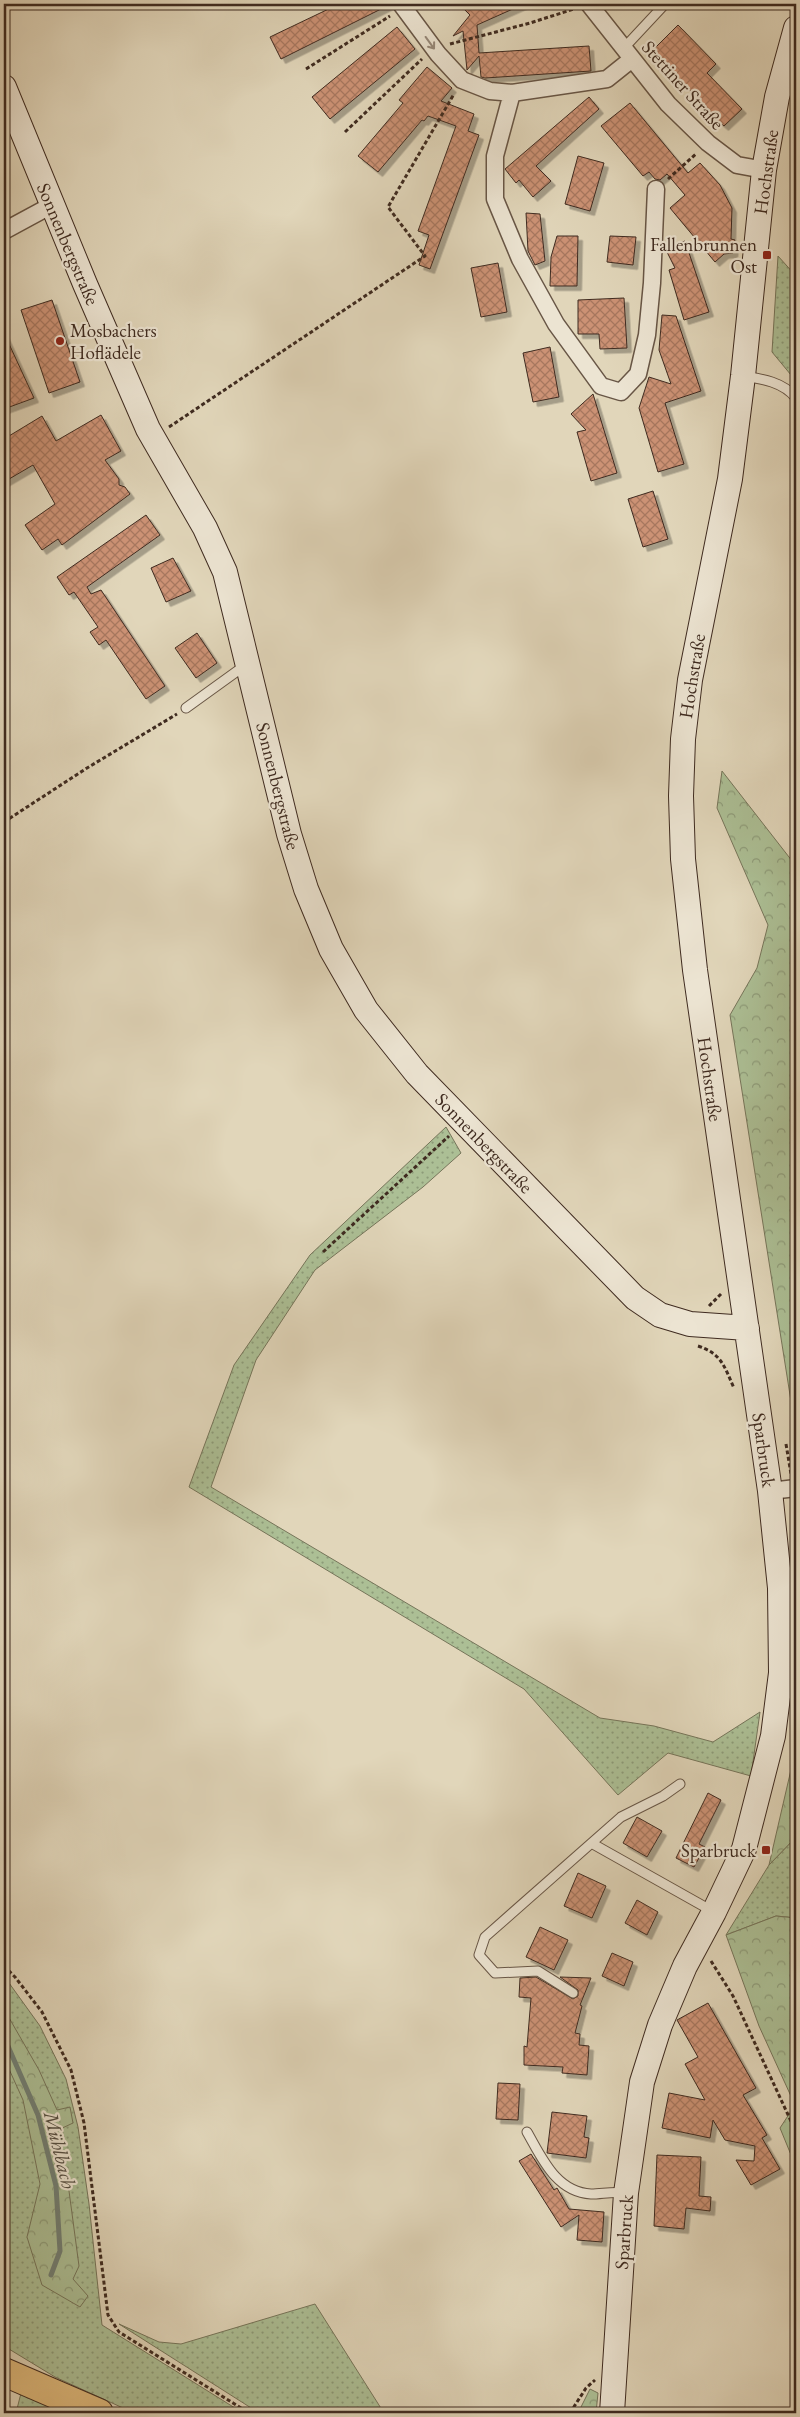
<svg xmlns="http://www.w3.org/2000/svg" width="800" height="2417" font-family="'EB Garamond',serif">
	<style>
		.grass { fill: url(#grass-dots); stroke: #76755a }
		.forest { fill: url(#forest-crowns); stroke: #76755a }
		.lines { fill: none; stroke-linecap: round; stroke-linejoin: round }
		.stream { stroke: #728075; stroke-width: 5 }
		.building { fill: url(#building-cross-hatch); stroke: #3f2b20; filter: url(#shadow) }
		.lane-casing { stroke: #685646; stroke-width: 11 }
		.street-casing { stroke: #685646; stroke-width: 19 }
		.secondary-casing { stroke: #3f2b20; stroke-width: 26 }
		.highway-casing { stroke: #3f2b20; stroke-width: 30 }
		.path { stroke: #3f2b20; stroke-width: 3; stroke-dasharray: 4 2.5; stroke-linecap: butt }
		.lane { stroke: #ece4d2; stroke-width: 9 }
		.street { stroke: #ece4d2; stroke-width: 16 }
		.secondary { stroke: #ece4d2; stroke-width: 24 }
		.highway { stroke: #e0bb7d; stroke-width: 28 }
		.oneway { stroke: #968879 }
		.poi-dot { fill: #8f2418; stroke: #ece4d2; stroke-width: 2 }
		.labels { text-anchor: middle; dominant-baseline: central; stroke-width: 4.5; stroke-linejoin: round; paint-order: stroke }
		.street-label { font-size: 19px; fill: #3f2b20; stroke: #ece4d2 }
		.poi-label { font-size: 19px; fill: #3f2b20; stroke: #ece4d2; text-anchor: end }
		.water-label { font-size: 20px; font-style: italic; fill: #544e43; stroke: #ece4d2 }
	</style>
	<defs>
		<pattern id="grass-dots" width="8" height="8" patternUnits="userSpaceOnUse" patternTransform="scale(1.25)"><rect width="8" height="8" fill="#acbf95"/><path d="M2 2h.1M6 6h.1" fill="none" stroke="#8d9b79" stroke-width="1.8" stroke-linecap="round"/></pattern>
		<pattern id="forest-crowns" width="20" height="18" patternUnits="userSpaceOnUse" patternTransform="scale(1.25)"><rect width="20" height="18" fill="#acbf95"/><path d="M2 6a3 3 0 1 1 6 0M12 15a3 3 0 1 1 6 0" fill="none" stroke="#8d9b79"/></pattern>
		<pattern id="building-cross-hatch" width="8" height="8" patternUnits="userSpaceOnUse" patternTransform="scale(1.25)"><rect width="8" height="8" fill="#cc9274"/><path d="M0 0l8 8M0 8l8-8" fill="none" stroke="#a7775f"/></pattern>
		<filter id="shadow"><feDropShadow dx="4.5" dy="4.5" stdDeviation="0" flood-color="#0004"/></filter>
	</defs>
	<rect width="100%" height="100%" fill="#e1d6ba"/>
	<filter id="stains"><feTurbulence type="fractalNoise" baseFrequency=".004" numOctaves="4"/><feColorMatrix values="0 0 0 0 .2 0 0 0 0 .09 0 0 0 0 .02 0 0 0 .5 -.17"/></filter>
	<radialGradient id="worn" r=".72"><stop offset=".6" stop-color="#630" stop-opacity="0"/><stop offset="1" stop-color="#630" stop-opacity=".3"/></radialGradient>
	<path class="grass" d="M778,256L796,276V381L772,352Z
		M446,1127L461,1153L423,1187L315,1270L256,1360L211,1487L600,1718L654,1726L713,1742L760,1712L751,1776L668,1753L618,1795L524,1689L189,1487L234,1365L310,1255Z
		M796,1837V1918L776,1916L726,1935L769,1865Z
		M4,1976L40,2026L66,2079L78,2127L89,2204L102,2325L243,2413H134L55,2377L4,2346Z
		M315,2304L384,2413H259L119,2324L159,2342L181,2344Z
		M21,2393L69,2413H16Z"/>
	<path class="forest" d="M722,771L796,866V1006L794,1008L796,1015V1433L730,1015L757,968L768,925L717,808Z
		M796,1748V1837L769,1865Z
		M776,1916L796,1918V2167L780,2128L795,2105L759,2026L726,1935Z
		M4,2009L39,2070L57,2110L70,2107L73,2123L56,2131L69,2191L79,2266L73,2279L88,2296L80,2307L42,2285L27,2237L40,2184L23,2100L4,2058Z
		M590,2389L598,2393L596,2413H578Z"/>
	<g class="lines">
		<path class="stream" d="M4,2037L38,2115L56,2186L60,2251L51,2275"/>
	</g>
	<path class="building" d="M339,4H391L281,59L270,37Z
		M459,4H524L477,25L479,53L589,46L591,71L485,78L481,77L479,56L467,70L463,31L453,36L470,15Z
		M678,25L716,64L707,73L742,109L724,126L704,109L706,107L652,51Z
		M397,27L415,49L330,119L312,97Z
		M427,67L452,88L441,101L474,114L468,131L479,135L430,269L419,265L429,235L418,231L456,126L428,116L424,121L422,120L378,172L358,156L403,103L399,100Z
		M589,97L599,109L536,166L551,181L533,197L519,180L516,183L505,169Z
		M630,103L688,173L700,163L720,185L732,208L731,239L735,240L733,253L724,254L715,262L670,208L685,195L667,174L660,180L655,179L649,172L643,176L601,126Z
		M578,156L604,163L590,211L565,204Z
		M526,213L540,214L545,261L535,265L528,251Z
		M557,236H578L577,286H550L551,257Z
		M610,236L636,237L633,265L607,262Z
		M685,241L709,312L684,320L669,270L675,268L665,248Z
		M498,263L507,312L481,317L471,268Z
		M624,298L627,348L600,349L599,334H578V300Z
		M52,300L80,382L49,393L21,310Z
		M662,315L676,316L701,391L665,403L684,464L658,472L639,408L649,377L671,384L659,350Z
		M4,333L34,398L4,409Z
		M550,347L559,397L533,402L523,353Z
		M593,394L617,473L591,481L577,432L586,430L571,414Z
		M101,415L121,451L105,460L119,479V485L125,487L130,494L62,545L58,539L42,550L25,525L55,504L33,465L4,482V439L42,416L56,441Z
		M653,491L668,539L643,547L628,499Z
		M146,515L160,535L87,587L91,594L101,590L165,686L146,699L106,640L99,645L90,632L98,627L74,592L69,595L57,577Z
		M173,558L191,591L166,602L151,568Z
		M197,633L217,663L196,678L175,648Z
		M708,1793L721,1800L699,1844L705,1847L694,1867L676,1858Z
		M637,1817L662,1831L647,1857L623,1843Z
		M578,1873L606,1886L592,1918L564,1906Z
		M637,1900L658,1912L647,1935L625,1923Z
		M540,1927L568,1940L554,1970L526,1957Z
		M612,1953L633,1962L624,1986L602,1976Z
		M536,1977L573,1999L578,1996V1990L560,1977L591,1978L580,2005L582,2006L575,2033L580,2034L579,2045L589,2046L587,2075L562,2073L563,2067L524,2065V2046L527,2047L531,1998L519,1997L520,1978Z
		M708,2003L756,2088L743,2095L767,2135L762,2138L780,2169L751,2185L736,2160L754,2161L755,2146L725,2140L713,2120L710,2138L662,2128L669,2093L705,2100L685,2064L698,2057L677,2020Z
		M498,2083L520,2084L518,2120L496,2119Z
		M552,2112L587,2116L584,2137L589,2138L586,2158L547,2153Z
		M531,2154L554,2190L557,2188L569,2209L604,2212L602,2242L577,2240L579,2215L561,2227L519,2161Z
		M657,2155L701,2157L699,2196L711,2197L710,2211L686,2208L684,2229L654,2226Z"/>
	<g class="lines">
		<defs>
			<path id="lane" d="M623,49L665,4
				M743,376C763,379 783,382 796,398
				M186,708L247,664
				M593,1844L714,1912
				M573,1993L538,1971L495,1973L479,1955L485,1937L621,1817L663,1796L680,1784
				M527,2132C542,2158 556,2192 591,2194C602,2194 613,2191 625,2193"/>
			<path id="street" d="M401,4L438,54L462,80L490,91L512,93L607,79L632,59
				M589,4L668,104L708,143L737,165L764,170
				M512,93L495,156V199L520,259L556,324L601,386L621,392L638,374L647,335L652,283L656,189
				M4,231L52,205
				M770,1491L796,1488"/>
			<path id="secondary" d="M4,87L85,284L148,429L205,528L225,572L289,834L306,889L331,949L366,1010L417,1074L635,1298L660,1315L690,1324L747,1328
				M612,2413L626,2193L642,2082L660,2025L685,1966L714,1912L744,1849L773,1736L781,1673L780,1588L770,1491L695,970L683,859L681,796L683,739L690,680L730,479L743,376L764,170L777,97L796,28"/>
			<path id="highway" d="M4,2372L99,2413"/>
		</defs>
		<use href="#lane" class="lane-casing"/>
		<use href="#street" class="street-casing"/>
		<use href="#secondary" class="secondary-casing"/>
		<use href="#highway" class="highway-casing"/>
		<path class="path" d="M256,8L270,4
			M450,44L530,23L574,9
			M306,69L390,16
			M345,132L422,59
			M668,179L697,153
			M169,427L425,256L388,207L454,94
			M4,822L87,768L177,714
			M323,1252L449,1136
			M709,1306L722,1293
			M698,1346C722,1354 724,1366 734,1388
			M786,1444L791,1474
			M711,1961L733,1996L796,2132
			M4,1966L15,1977L42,2012L71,2070L84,2123L108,2315L119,2332L249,2413
			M570,2413L586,2388L595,2380"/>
		<use href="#lane" class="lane"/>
		<use href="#street" class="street"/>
		<use href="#secondary" class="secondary"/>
		<use href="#highway" class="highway"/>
	</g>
	<defs><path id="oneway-shaft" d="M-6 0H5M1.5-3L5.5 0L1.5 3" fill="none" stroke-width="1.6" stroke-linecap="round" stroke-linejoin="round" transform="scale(1.25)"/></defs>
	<use class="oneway" href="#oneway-shaft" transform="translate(430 43) rotate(54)"/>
	<g class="poi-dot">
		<rect x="762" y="250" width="10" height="10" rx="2.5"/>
		<circle cx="60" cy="341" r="5"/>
		<rect x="761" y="1845" width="10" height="10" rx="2.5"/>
	</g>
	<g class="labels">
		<g class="street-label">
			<text transform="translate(683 85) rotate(48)">Stettiner Straße</text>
			<text transform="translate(766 172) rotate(-82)">Hochstraße</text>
			<text transform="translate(68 244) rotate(67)">Sonnenbergstraße</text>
			<text transform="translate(692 676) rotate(-81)">Hochstraße</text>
			<text transform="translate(278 786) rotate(76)">Sonnenbergstraße</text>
			<text transform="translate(710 1079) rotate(82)">Hochstraße</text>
			<text transform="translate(484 1143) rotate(46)">Sonnenbergstraße</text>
			<text transform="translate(764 1450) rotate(82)">Sparbruck</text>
			<text transform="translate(624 2232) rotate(-86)">Sparbruck</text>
		</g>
		<g class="poi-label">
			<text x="757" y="244">Fallenbrunnen<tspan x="757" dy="22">Ost</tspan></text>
			<text x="70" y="330" text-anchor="start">Mosbachers<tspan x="70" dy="22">Hoflädele</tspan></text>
			<text x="756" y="1850">Sparbruck</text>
		</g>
		<g class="water-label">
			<text transform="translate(60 2150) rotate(76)">Mühlbach</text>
		</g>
	</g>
	<rect width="800" height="2417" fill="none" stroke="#e1d6ba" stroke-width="20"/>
	<rect x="5" y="5" width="790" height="2407" fill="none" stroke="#3f2b20" stroke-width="2.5"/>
	<rect x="10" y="10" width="780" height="2397" fill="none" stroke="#3f2b20"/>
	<rect width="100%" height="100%" filter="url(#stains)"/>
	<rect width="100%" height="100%" fill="url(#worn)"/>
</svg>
